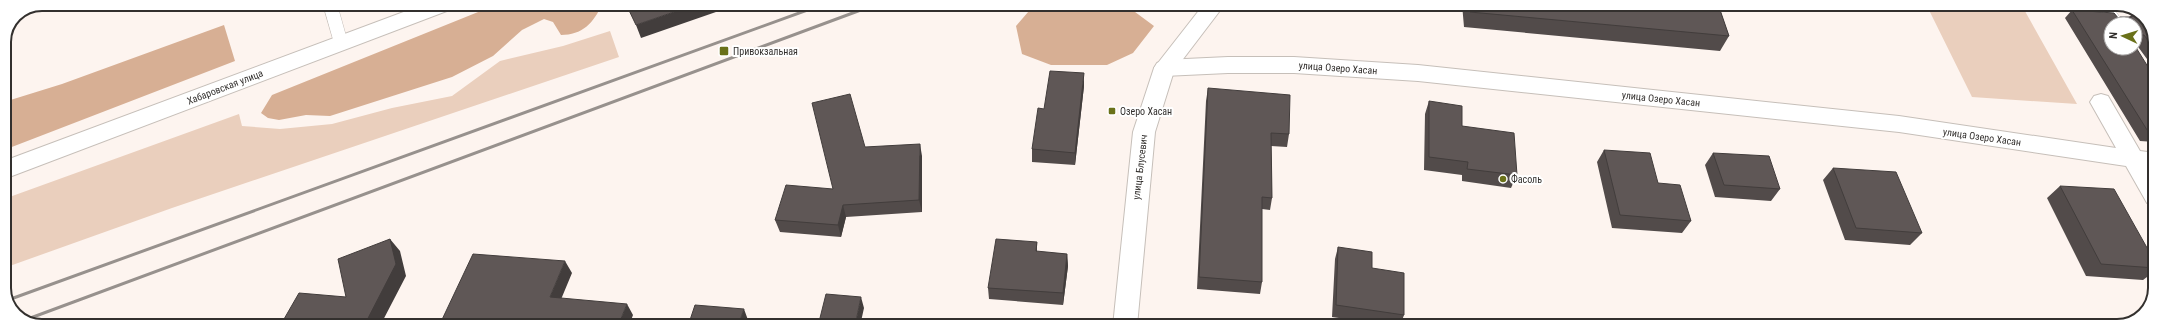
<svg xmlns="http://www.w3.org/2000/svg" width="2159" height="330" font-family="'Roboto Condensed',sans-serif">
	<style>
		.green { fill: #eacfbd }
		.forest { fill: #d7af94 }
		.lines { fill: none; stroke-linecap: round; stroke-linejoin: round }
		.lane-casing { stroke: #c6bfb9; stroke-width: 1 }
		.street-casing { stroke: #c6bfb9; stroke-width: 2 }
		.secondary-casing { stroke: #c6bfb9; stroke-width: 2 }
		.lane { fill: #fff; fill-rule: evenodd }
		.street { fill: #fff; fill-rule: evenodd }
		.secondary { fill: #fff; fill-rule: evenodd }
		.rail { stroke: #97918d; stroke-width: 3 }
		.wall { fill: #524b4a }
		.shaded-wall { fill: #423d3c }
		.building { fill: #5f5756; stroke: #423d3c }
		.poi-dot { fill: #6a7119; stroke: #fff; stroke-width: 1.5 }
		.labels { text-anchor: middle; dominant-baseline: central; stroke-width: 4; stroke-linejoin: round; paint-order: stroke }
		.poi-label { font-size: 10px; fill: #33302e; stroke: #fff; text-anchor: start }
		.street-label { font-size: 10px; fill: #33302e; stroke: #fff }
		.rim { fill: none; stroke: #33302e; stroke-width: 2 }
	</style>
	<rect width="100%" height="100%" fill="#fdf4ef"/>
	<path class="green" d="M1926,4H2021L2077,104L1972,97Z
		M610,31L619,57L172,208L4,268V199L239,114L242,126L280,129L332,124L392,108L452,96L500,61L563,46Z"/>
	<path class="forest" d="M498,4H602C594,23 582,35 561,35L553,22L544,19L522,30L493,56L452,77L330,116L306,115L279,120L268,118L261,113L272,95Z
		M1035,4H1112L1131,9L1154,26L1133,53L1107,65H1051L1022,54L1016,26Z
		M224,25L235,61L4,150V102L62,84Z"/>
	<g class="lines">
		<defs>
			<path id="lane" d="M323,4H337L348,43L346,47H336L334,43Z
				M2098,4H2111L2124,24H2111V26Z"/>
			<path id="street" d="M1228,57H1294L1418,65L1899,116L2116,148L2090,102L2094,96L2101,94L2108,96L2140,151L2155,153V171L2151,170L2155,176V206L2147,203L2126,166L1899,132L1418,81L1294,73H1228L1164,76L1157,73L1154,68L1157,63L1164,60Z"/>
			<path id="secondary" d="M425,4H455L452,9L4,179V161Z
				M1204,4H1225L1174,71L1155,132L1137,326H1113L1133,132L1154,68Z"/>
		</defs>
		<use href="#lane" class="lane-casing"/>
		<use href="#street" class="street-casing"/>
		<use href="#secondary" class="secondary-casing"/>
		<use href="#lane" class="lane"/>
		<use href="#street" class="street"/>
		<use href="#secondary" class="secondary"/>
		<path class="rail" d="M8,300L824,4
			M25,320L877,4"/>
	</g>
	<path class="wall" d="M1462,4H1718L1729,36L1720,51L1464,27Z
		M2072,10L2119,19L2129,17L2133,14L2155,37V70L2136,44L2135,45V24H2111L2155,78V142L2140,141L2065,18Z
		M1084,86L1075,165L1032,162V149L1044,109Z
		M1208,88L1289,134L1287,147L1271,146L1272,198L1270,210L1262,209V282L1260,294L1197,289L1206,101Z
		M1429,101L1462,126L1517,175L1511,188L1462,181V175L1424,170L1425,114Z
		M865,147L922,156V212L846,217L841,237L780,232L775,220L833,189Z
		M1604,150L1658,183L1691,221L1682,233L1612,228L1597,162Z
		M1713,153L1780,189L1771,201L1715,197L1705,165Z
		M1833,168L1922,233L1910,245L1845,240L1823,180Z
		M2060,186L2155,262V271L2143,280L2086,276L2047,198Z
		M1037,242V252L1067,254L1068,266L1063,305L989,299L988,288Z
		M1338,247L1404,315L1400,326H1394L1332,317L1335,259Z"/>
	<path class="shaded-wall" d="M697,4H739L641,38L636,25Z
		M8,32L9,33V64L4,66V42Z
		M1084,73V86L1075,165V153Z
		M920,144L922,156V212L919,200Z
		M843,205L846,217L841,237L838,225Z
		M390,239L400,251L406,276L380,326H364Z
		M1067,254L1068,266L1063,305V293Z
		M565,261L572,273L557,309L550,297Z
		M861,297L864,308L860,326H855Z
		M627,304L633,315L629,326H618Z
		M744,309L748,320L747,326H738Z"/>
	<path class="building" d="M626,4H697L636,25Z
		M1469,4H1718L1729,36L1470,12Z
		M2072,10L2114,13L2119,19L2120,17H2132L2133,14L2144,15L2155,37V50L2144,35H2142V38L2135,39V24H2111V48H2135V46L2155,78V134L2149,133Z
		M1050,71L1084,73L1075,153L1032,149L1038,108L1044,109Z
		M1208,88L1290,95L1289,134L1271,133L1272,198L1262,197V282L1199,277Z
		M850,94L865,147L920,144L919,200L843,205L838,225L775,220L786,185L833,189L812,103Z
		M1429,101L1462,106V126L1514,133L1517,175L1467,169L1468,162L1429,157Z
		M1604,150L1650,153L1658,183L1680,185L1691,221L1620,215Z
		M1713,153L1769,156L1780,189L1724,185Z
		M1833,168L1896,172L1922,233L1856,228Z
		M2060,186L2114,189L2155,262V268L2101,264Z
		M390,239L396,264L364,326H280L299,293L346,297L338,259Z
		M996,239L1037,242L1036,251L1067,254L1063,293L988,288Z
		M1338,247L1372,252V268L1404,273V315L1336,305Z
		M473,254L565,261L550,297L627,304L618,326H439Z
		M826,294L861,297L855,326H818Z
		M695,305L744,309L738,326H688Z"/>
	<g class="poi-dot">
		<rect x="719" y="46" width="10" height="10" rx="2"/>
		<rect x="1108" y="107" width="8" height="8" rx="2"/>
		<circle cx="1503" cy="179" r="4"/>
	</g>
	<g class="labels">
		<g class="poi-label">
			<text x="733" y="51">Привокзальная</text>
			<text x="1120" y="111">Озеро Хасан</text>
			<text x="1511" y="179">Фасоль</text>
		</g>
		<g class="street-label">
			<text transform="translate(1338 68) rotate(4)">улица Озеро Хасан</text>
			<text transform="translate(225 87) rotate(-21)">Хабаровская улица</text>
			<text transform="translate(1661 99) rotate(6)">улица Озеро Хасан</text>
			<text transform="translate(1982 137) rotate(8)">улица Озеро Хасан</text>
			<text transform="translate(1140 167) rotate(-83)">улица Блусевич</text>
		</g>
	</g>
	<path d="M0 0H2159V330H0ZM42 11H2117A31 31 0 0 1 2148 42V288A31 31 0 0 1 2117 319H42A31 31 0 0 1 11 288V42A31 31 0 0 1 42 11Z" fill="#fff" fill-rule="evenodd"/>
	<path class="rim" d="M42 11H2117A31 31 0 0 1 2148 42V288A31 31 0 0 1 2117 319H42A31 31 0 0 1 11 288V42A31 31 0 0 1 42 11Z"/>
	<g transform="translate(2123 36) rotate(274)"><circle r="19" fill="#ffffff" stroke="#adacab"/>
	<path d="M0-3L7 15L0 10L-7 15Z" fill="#6a7119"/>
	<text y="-6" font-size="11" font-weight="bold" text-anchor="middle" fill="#33302e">N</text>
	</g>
</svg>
